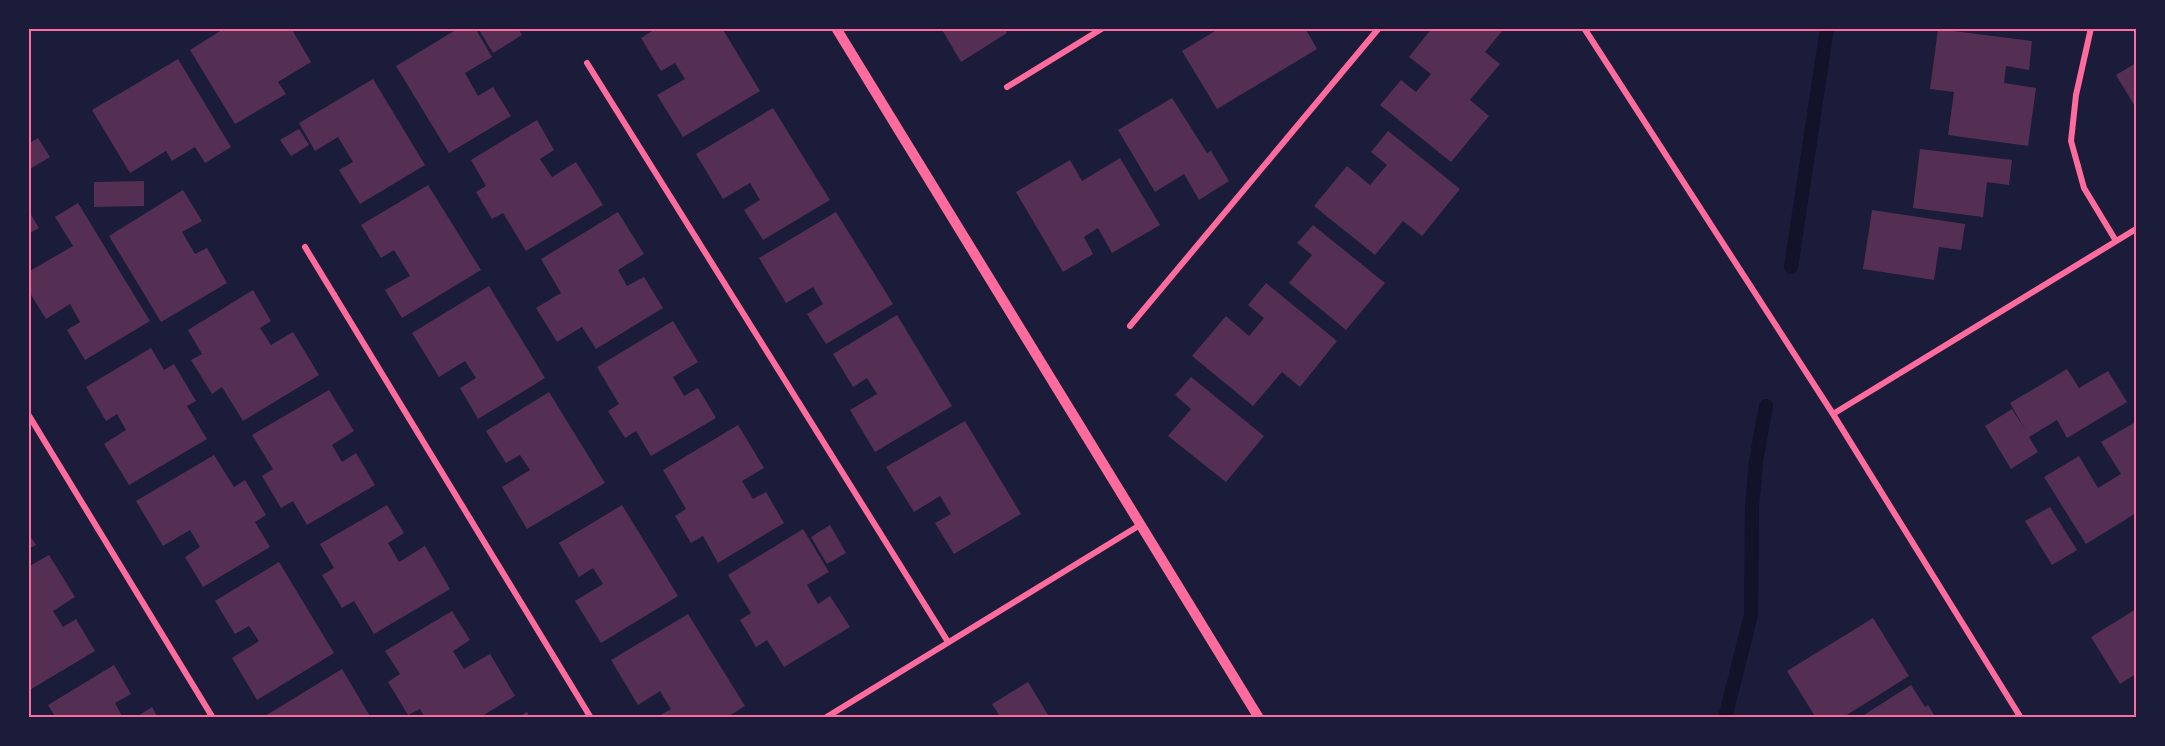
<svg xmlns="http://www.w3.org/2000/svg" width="2165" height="746" font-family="Cabin,sans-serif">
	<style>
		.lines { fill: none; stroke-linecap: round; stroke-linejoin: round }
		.stream { stroke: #12122b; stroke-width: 14 }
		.building { fill: #542f53 }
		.minor { stroke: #ff6b9d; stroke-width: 6 }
		.tertiary { stroke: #ff6b9d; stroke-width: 10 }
		.neatline { fill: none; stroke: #ff6b9d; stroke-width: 2 }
	</style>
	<rect width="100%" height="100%" fill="#1b1b3a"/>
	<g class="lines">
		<path class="stream" d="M1791,267L1827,28
			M1725,718L1751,615L1752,507L1756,461L1766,406"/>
	</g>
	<path class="building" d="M225,28H291L311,62L278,82L286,94L235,124L190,50Z
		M459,28H475L492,57L465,73L478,96L493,87L511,116L449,153L396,66Z
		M478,28H518L522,35L493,53Z
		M657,28H722L760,91L683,137L657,95L685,79L675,63L661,71L641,38Z
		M941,28H1004L1007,33L961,62Z
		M1220,28H1305L1317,49L1217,109L1182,51Z
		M1432,28H1499L1502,31L1485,52L1500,64L1470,100L1489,116L1451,162L1380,105L1401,80L1416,92L1431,74L1409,57Z
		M1938,29L2032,41L2029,70L2006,66L2004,83L2036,88L2028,146L1948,135L1954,92L1930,89Z
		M178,59L231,147L205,163L195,147L172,161L166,151L130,173L92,110Z
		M2136,63V108L2116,75Z
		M373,79L425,165L360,204L339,170L353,162L338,137L315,151L299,123Z
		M1172,98L1207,153L1211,151L1229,181L1199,200L1184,174L1155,192L1118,130Z
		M773,108L830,200L763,240L744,210L760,200L750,183L723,199L696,154Z
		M537,120L554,150L540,159L552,177L576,162L603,205L526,251L503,213L492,219L476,192L486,186L471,160Z
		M299,129L309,145L291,156L280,140Z
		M1388,131L1460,189L1422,236L1403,221L1375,255L1314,206L1347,166L1370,185L1387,165L1371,152Z
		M38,138L50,157L28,170V144Z
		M1920,149L2012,160L2009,185L1987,182L1983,217L1913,208Z
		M1120,158L1160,225L1112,253L1098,228L1084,237L1093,254L1063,272L1016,192L1070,160L1082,181Z
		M144,181V206L94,207V182Z
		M428,185L481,270L402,318L385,290L410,276L394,250L381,258L361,225Z
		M183,190L202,221L182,232L195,254L207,248L227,283L161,322L109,236Z
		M78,203L150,321L85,360L67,330L80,322L70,304L46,319L28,290V272L73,246L55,217Z
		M28,210L39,228L28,234Z
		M1872,210L1965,224L1961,250L1939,247L1934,280L1863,269Z
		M618,212L644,254L618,270L627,286L644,277L663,308L596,349L582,327L557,342L536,308L561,293L541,259Z
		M836,212L893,304L826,344L807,314L823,304L813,287L786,303L759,258Z
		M1313,225L1385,283L1346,330L1289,283L1312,255L1297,243Z
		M1266,283L1337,341L1300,387L1282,372L1253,406L1192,356L1226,316L1249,336L1264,318L1248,305Z
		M489,286L545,378L478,419L460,388L476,378L465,361L439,377L412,333Z
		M253,290L271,321L260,328L271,345L293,332L319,375L243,421L222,387L212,394L191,360L202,354L188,330Z
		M897,315L952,406L875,452L850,410L877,394L867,378L853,387L833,354Z
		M673,321L698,362L673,377L684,396L698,388L716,418L651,456L636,431L625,438L608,411L619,404L597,367Z
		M151,348L164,370L174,364L196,401L187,406L207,439L129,485L104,444L126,430L117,414L106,421L86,387Z
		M2067,369L2079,388L2108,371L2127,402L2067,438L2057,420L2029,437L2038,452L2011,469L1985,426L2012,409L2026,431L2010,403Z
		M1191,377L1264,436L1226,482L1168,436L1191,409L1175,395Z
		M329,390L354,431L332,445L342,462L356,453L375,485L307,525L293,501L281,508L262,476L273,469L252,435Z
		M549,392L605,483L527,529L502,487L530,470L520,455L506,463L486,431Z
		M965,421L1021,514L954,554L935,523L951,514L940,496L914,512L886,467Z
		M2134,423L2136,427V513L2086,544L2044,477L2079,456L2098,488L2121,474L2101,442Z
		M738,425L764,468L742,481L753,499L766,492L784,523L718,563L703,536L691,543L675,516L686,509L663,470Z
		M214,455L234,487L245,480L266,515L255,522L270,547L203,587L185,557L200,547L190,530L163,546L136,501Z
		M387,505L404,533L388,543L399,562L425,546L450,589L374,634L354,601L342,608L322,575L334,568L320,544Z
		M622,505L678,596L601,643L575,601L603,584L593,568L579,577L559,543Z
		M2050,507L2077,550L2052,565L2025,521Z
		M830,525L846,553L827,564L811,537Z
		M803,529L829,572L807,585L818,604L830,596L850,627L784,667L767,640L756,647L740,620L751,613L728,575Z
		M28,533L36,545L28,549Z
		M49,555L75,597L53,611L63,627L76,619L95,651L28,691V567Z
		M279,562L334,653L257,700L232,658L259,641L249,626L235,634L215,601Z
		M2136,609V674L2120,684L2091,637Z
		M452,611L470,640L453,651L464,669L490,654L515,696L479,718H425L420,709L408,715L388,682L400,674L385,651Z
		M688,614L745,706L726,718H661L659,716L671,709L660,691L638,705L611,660Z
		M1873,618L1909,676L1842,718H1816L1787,671Z
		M114,665L131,694L115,703L123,718H56L48,705Z
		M342,669L371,718H266L265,716Z
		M1028,682L1050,718H1001L992,704Z
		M1911,685L1925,707L1928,705L1936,718H1859Z
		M152,707L158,718H135Z
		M527,712L530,718H517Z"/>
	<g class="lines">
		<path class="minor" d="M1584,28L1833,414L2021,718
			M2091,28L2076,95L2071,141L2084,188L2116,241
			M587,63L948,642
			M1007,87L1103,28
			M305,247L591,718
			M1130,326L1379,28
			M28,414L213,718
			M1833,414L2136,229
			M825,718L1140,525"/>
		<path class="tertiary" d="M836,28L1259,718"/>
	</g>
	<rect width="2165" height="746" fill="none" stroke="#1b1b3a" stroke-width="60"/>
	<rect x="30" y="30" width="2105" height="686" class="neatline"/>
</svg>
